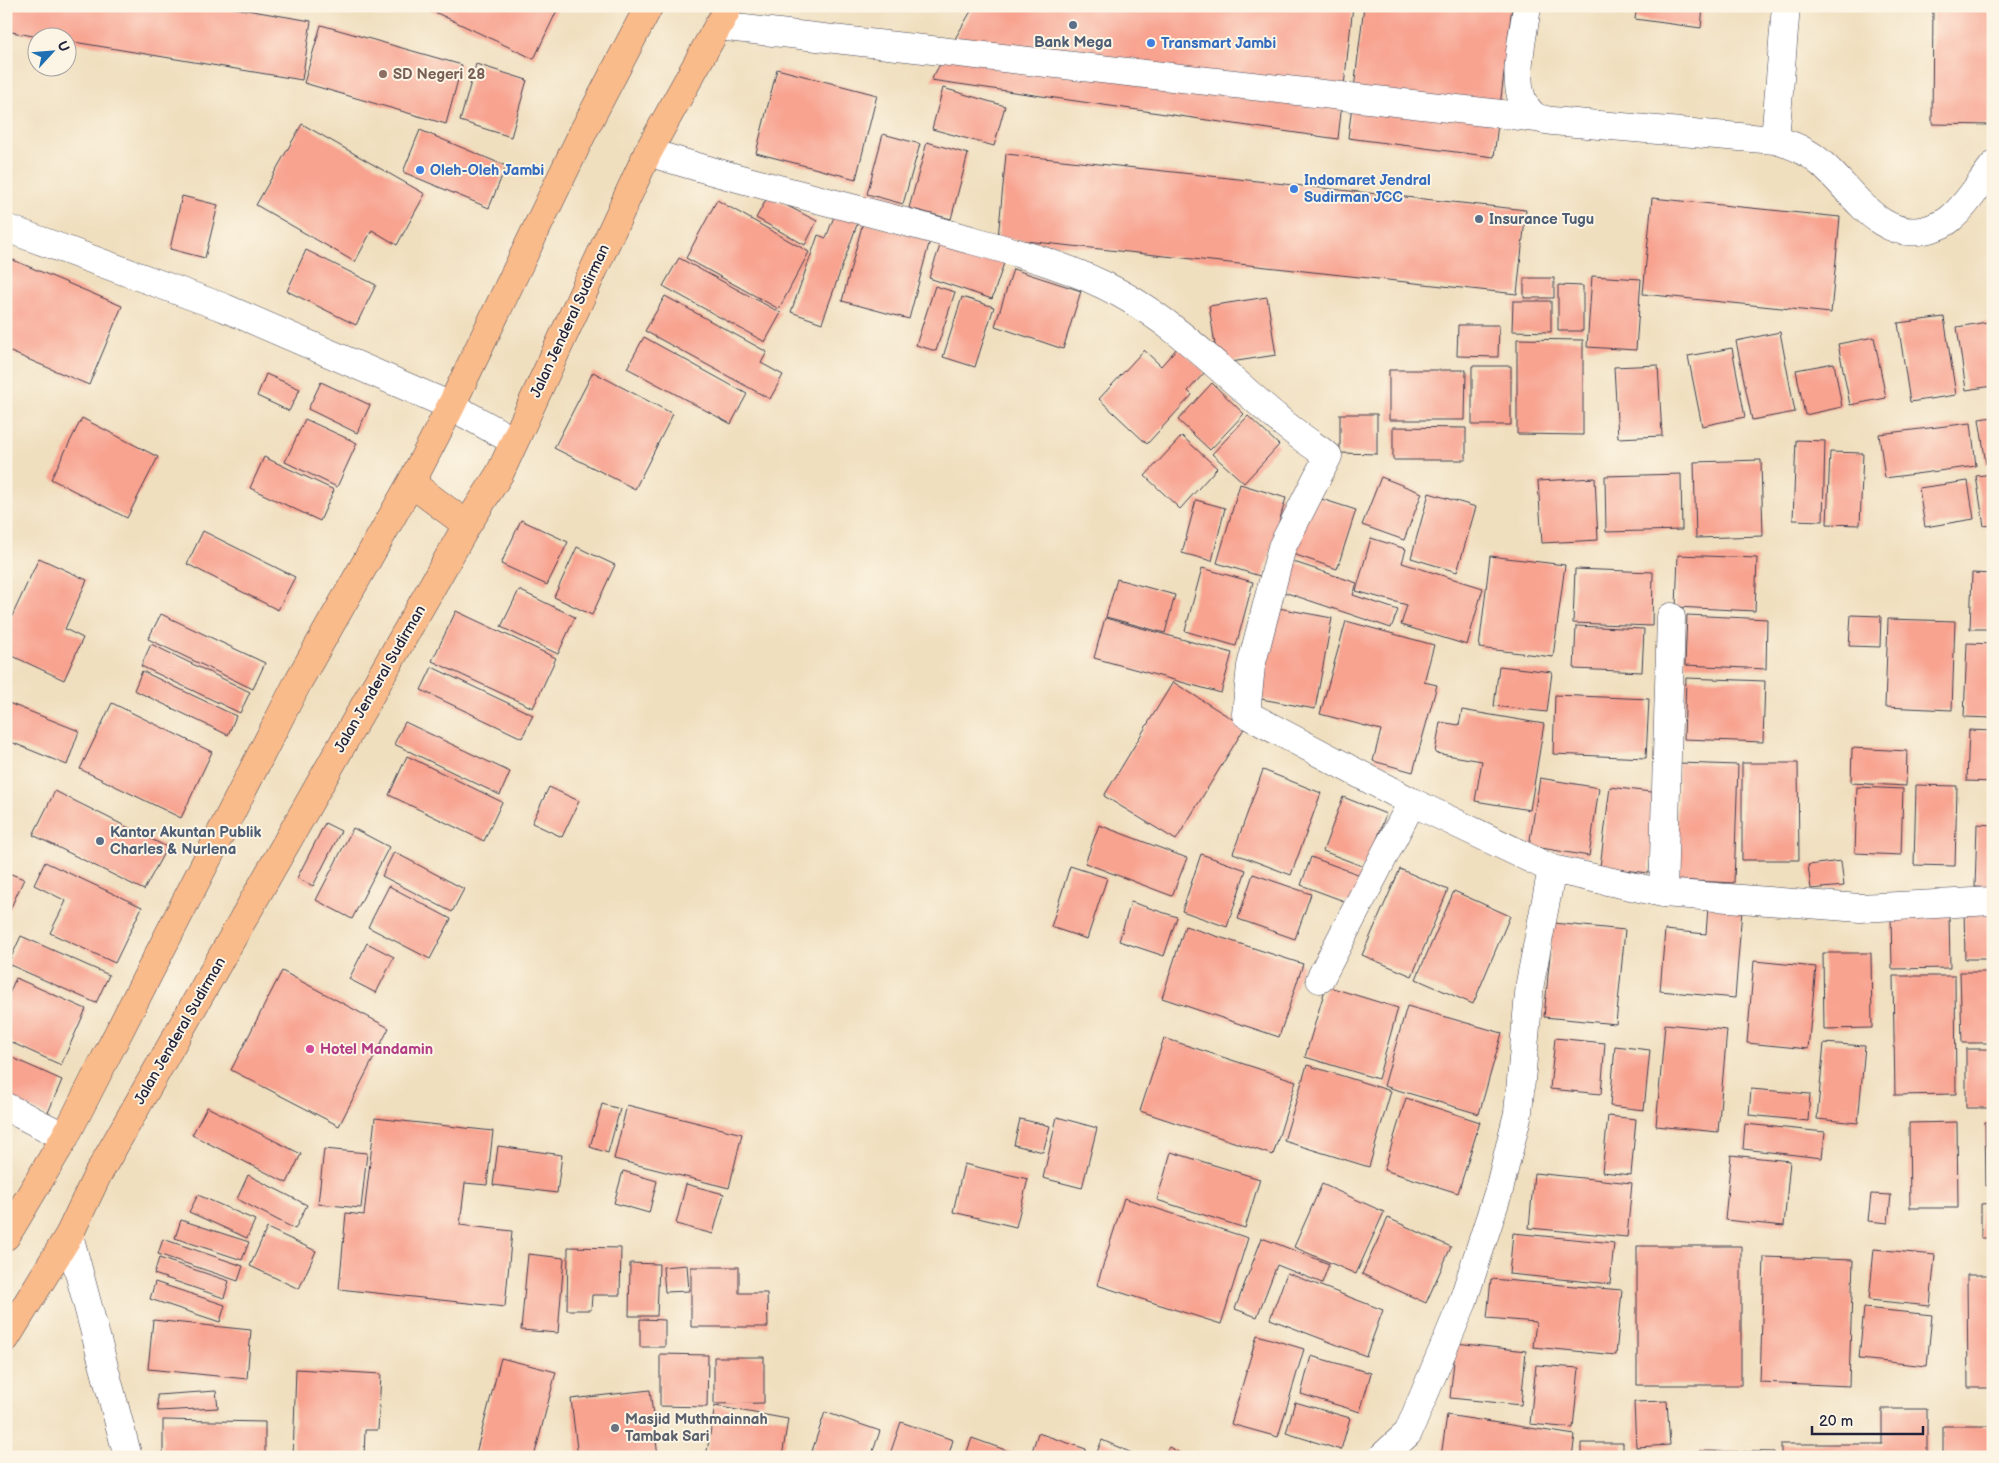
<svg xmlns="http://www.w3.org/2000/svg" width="1999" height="1463" font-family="'Balsamiq Sans',sans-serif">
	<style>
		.building { fill: #f8a390 }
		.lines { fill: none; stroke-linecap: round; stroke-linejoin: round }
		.minor-casing { stroke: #413e4f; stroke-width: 29 }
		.highway-casing { stroke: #413e4f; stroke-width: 29 }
		.minor { stroke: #fff; stroke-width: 28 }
		.highway { stroke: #fabb8b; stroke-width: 28 }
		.service-dot { fill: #5c6f8a; stroke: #fcf5e5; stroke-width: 2 }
		.shop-dot { fill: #3f7fe0; stroke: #fcf5e5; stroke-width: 2 }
		.education-dot { fill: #8d6e63; stroke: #fcf5e5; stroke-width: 2 }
		.hotel-dot { fill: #d1479c; stroke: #fcf5e5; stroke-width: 2 }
		.worship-dot { fill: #6b7280; stroke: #fcf5e5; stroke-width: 2 }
		.labels { text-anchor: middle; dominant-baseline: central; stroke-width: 4; stroke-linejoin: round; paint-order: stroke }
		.service-label { font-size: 15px; font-weight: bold; fill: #4e5e75; stroke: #fcf5e5; text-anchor: start }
		.shop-label { font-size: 15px; font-weight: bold; fill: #366cbe; stroke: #fcf5e5; text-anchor: start }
		.education-label { font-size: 15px; font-weight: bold; fill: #785e54; stroke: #fcf5e5; text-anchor: start }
		.street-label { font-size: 15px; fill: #22223b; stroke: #fcf5e5 }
		.hotel-label { font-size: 15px; font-weight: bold; fill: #b23c85; stroke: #fcf5e5; text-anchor: start }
		.worship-label { font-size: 15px; font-weight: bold; fill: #5b616d; stroke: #fcf5e5; text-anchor: start }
	</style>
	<rect width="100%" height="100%" fill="#fcf5e5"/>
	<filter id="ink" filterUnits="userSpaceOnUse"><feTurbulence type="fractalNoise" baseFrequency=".02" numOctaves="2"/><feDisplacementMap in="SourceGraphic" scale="10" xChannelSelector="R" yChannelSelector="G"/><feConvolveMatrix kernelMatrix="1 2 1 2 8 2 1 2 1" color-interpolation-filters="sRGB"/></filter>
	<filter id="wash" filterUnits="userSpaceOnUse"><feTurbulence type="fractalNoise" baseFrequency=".0096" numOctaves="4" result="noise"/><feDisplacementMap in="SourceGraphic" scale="20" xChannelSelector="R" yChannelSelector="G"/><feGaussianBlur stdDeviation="1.12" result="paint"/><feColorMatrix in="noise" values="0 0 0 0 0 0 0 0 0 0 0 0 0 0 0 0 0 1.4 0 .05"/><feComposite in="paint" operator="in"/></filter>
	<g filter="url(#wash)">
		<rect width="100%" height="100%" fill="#f0dfbf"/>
		<g id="blocks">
			<path class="building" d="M6,6H223L311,21L302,80L68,41V38H44L6,31Z
				M422,6H559L534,59Z
				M974,6H1353L1338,139L931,80Z
				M1364,6H1512L1494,157L1348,138Z
				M1637,6H1703L1701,28L1635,19Z
				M1933,6H1993V125L1932,124Z
				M321,25L462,65L446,124L304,83Z
				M476,64L527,80L511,137L460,121Z
				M777,69L877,95L856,179L756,153Z
				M943,88L1005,106L994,146L932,129Z
				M302,124L425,194L397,245L372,230L355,262L256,205Z
				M420,130L506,166L489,208L403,172Z
				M883,134L920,144L903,204L867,194Z
				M927,142L968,154L951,219L909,208Z
				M1006,154L1526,210L1517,294L998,238Z
				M182,196L218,205L205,258L170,249Z
				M768,196L817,221L805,245L756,218Z
				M1652,198L1840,217L1831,313L1643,294Z
				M717,200L809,252L779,309L686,258Z
				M836,211L859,219L822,323L791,312L818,235L826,238Z
				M863,222L930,240L909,319L842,301Z
				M942,240L1005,260L992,299L929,278Z
				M306,250L376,285L356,325L287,291Z
				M6,257L122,306L89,385L6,350Z
				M679,258L781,313L765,342L663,286Z
				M1013,269L1081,291L1063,349L995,326Z
				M1592,276L1641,279L1636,350L1587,347Z
				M1524,278H1554V298H1524Z
				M1558,285L1583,286V331H1558Z
				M935,286L955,292L936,351L916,345Z
				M665,296L767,352L761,363L783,375L770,399L645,331Z
				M962,297L994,307L975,367L943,357Z
				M1267,297L1276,355L1218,364L1209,306Z
				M1513,301H1551V332L1512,331Z
				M1944,317L1956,395L1910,402L1898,323Z
				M1993,321V386L1966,390L1957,327Z
				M1458,325H1499L1498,357L1457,356Z
				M1780,332L1795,412L1752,420L1736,341Z
				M644,337L747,394L731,424L627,368Z
				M1874,337L1886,398L1850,405L1838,344Z
				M1517,339L1583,340V435L1517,434Z
				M1178,347L1205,372L1188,391L1192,395L1147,444L1099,399L1144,350L1161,366Z
				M1732,348L1745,417L1702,426L1688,356Z
				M1834,363L1842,407L1805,415L1796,370Z
				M1658,365L1662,436L1618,438L1614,367Z
				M1472,366H1511V425H1472Z
				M1389,370H1466L1465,420H1389Z
				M593,372L673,414L635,489L554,448Z
				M266,374L300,389L289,411L257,396Z
				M321,382L370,405L357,433L308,409Z
				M1212,383L1244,414L1210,450L1178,420Z
				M1340,414H1377V454L1340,453Z
				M1248,416L1279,445L1244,483L1212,454Z
				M1993,417V463L1986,464L1979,419Z
				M82,418L158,457L127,518L51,479Z
				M305,419L357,443L337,487L285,462Z
				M1971,423L1976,466L1885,478L1879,434Z
				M1393,427L1466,428V460H1393Z
				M1182,436L1217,468L1180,509L1145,476Z
				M1796,440L1825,441L1823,521L1793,520Z
				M1830,452L1863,453L1860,525L1827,524Z
				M264,457L334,490L320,521L250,488Z
				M1761,460L1763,536L1696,538L1694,462Z
				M1681,474L1682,530L1606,532L1605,476Z
				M1993,474V525L1984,526L1976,476Z
				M1381,477L1422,493L1404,540L1362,525Z
				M1595,478L1598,540L1542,543L1538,481Z
				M1968,481L1974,519L1925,527L1919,488Z
				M1240,484L1286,498L1263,577L1217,563Z
				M1429,493L1476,507L1457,572L1411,558Z
				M1309,495L1356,510L1337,569L1290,553Z
				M1196,500L1225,508L1212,561L1182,553Z
				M521,520L568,542L547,585L501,564Z
				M203,531L295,577L278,610L187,564Z
				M1371,538L1406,549L1402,563L1483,588L1467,645L1401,625L1407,605L1356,591Z
				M577,547L615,565L592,615L554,597Z
				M1678,555L1757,558L1755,611L1676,607Z
				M1490,556L1565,565L1553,657L1479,648Z
				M39,558L87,580L65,629L83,638L64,680L6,653V629Z
				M1288,560L1357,583L1353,595L1398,610L1391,628L1278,590Z
				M1202,568L1253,582L1236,646L1185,631Z
				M1575,569L1653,572L1652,626L1573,623Z
				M1972,573L1993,574V629H1970Z
				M1117,579L1175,595L1165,633L1106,617Z
				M519,590L575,617L558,654L501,627Z
				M1273,607L1332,618L1315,709L1256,698Z
				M456,611L556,658L533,708L432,661Z
				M161,614L265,663L253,689L148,639Z
				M1687,615L1767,619L1766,669L1685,665Z
				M1851,615L1881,616L1880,647L1849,646Z
				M1105,618L1232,653L1221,693L1094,658Z
				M1888,619L1955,621L1952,710L1885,707Z
				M1346,621L1434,645L1424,682L1437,685L1413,772L1373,761L1381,730L1320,714Z
				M1576,626L1644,629L1642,672L1574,669Z
				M1967,643L1993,644V718L1964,717Z
				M151,644L250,692L240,713L141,666Z
				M1499,666L1552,672L1547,712L1494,706Z
				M432,667L533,715L522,738L421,690Z
				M142,671L236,716L228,735L134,690Z
				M1686,678L1765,681L1763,742L1684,739Z
				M1173,682L1245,727L1176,840L1104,796Z
				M1555,695L1649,699L1646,758L1553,754Z
				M6,702L79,731L67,765L6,740Z
				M112,703L212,752L181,818L80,769Z
				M1462,710L1544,724L1530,810L1475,801L1482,761L1435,753L1440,722L1459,725Z
				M405,722L510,772L500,795L394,744Z
				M1969,730L1993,731V782L1967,781Z
				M1852,748L1907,751L1906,786L1851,783Z
				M407,756L502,802L484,841L389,795Z
				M1679,763L1738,765L1734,883L1675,880Z
				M1742,763H1798L1799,860H1742Z
				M1263,770L1321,793L1291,875L1233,853Z
				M1540,778L1599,788L1589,856L1529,846Z
				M1916,785L1957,786L1955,866L1914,865Z
				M549,787L579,801L562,837L532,823Z
				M1610,787L1659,793L1649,873L1600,867Z
				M1857,787L1903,789L1901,855L1855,853Z
				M55,791L167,847L144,890L33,835Z
				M1343,797L1386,814L1367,868L1323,851Z
				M325,823L341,831L313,886L297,878Z
				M1977,824L1993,825V888L1975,887Z
				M1099,825L1187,858L1172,896L1085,863Z
				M353,828L389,847L352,919L316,900Z
				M394,852L464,889L452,912L382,876Z
				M1201,854L1246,870L1227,927L1182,911Z
				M1311,857L1363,876L1352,904L1301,885Z
				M1841,861L1844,886L1811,889L1808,865Z
				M45,862L142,907L115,963L50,933L66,901L34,885Z
				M1070,866L1107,878L1087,939L1051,927Z
				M1400,869L1448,890L1412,976L1362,955Z
				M6,872L24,879L6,918Z
				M1253,874L1311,894L1295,939L1238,919Z
				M389,886L451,919L430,959L368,927Z
				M1454,891L1510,916L1473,1004L1416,979Z
				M1131,902L1177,917L1164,956L1119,941Z
				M1708,907L1742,910L1735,998L1660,991L1665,930L1706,934Z
				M1964,907H1993V959H1965Z
				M1949,913L1950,968L1892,969L1891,914Z
				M1553,923L1625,930L1616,1024L1544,1017Z
				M1185,926L1303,964L1279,1037L1162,998Z
				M21,936L109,975L96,1003L8,964Z
				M367,943L394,957L376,993L349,979Z
				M1823,953H1871L1872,1028L1824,1029Z
				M1754,961L1816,967L1808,1049L1747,1043Z
				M282,971L389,1028L339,1126L231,1070Z
				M1960,972H1993V1043H1962Z
				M1893,976H1955L1956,1094L1895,1095Z
				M16,978L86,1009L61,1065L6,1040V1000Z
				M1326,986L1398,1008L1378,1079L1305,1057Z
				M1407,1006L1502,1033L1479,1114L1384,1086Z
				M1665,1024L1727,1030L1718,1132L1656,1126Z
				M1164,1038L1296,1081L1273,1155L1140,1111Z
				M1555,1038L1605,1043L1601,1094L1550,1089Z
				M1824,1043L1865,1046L1858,1123L1817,1119Z
				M1615,1046L1650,1050L1644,1110L1610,1106Z
				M1966,1049H1993V1108H1966Z
				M6,1055L62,1080L47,1115L6,1097Z
				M1307,1065L1391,1091L1369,1167L1284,1141Z
				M1751,1089L1810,1094L1808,1121L1749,1115Z
				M1406,1098L1480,1122L1458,1193L1384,1170Z
				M602,1104L620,1109L608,1153L590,1147Z
				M627,1105L742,1134L729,1188L614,1159Z
				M207,1107L301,1154L287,1183L192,1135Z
				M1608,1116L1636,1119L1631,1175L1602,1172Z
				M1057,1117L1097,1128L1082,1188L1043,1178Z
				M375,1118L493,1131L487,1185L465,1183L460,1225L512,1231L505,1307L339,1289L346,1213L364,1215Z
				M1020,1119L1050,1126L1043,1152L1014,1145Z
				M1957,1122L1958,1208H1910L1909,1123Z
				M1985,1122H1993V1186H1986Z
				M1745,1124L1825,1132L1822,1158L1743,1149Z
				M498,1146L562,1155L557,1193L493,1185Z
				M324,1149L367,1153L361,1208L318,1204Z
				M1171,1152L1260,1179L1245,1228L1157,1200Z
				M1731,1155L1790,1161L1784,1226L1725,1220Z
				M964,1164L1028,1179L1016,1227L953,1212Z
				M623,1171L657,1181L649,1213L614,1203Z
				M1534,1173L1632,1183L1627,1237L1529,1228Z
				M248,1175L307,1205L295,1229L237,1199Z
				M686,1184L724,1194L713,1234L676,1224Z
				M1322,1184L1384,1212L1356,1274L1294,1247Z
				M1871,1194L1891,1195L1888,1223L1868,1221Z
				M198,1195L255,1220L247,1238L189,1212Z
				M1124,1198L1248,1238L1221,1324L1097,1285Z
				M1993,1203V1238H1981V1204Z
				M1388,1218L1451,1247L1426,1303L1362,1274Z
				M181,1220L249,1242L242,1260L175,1238Z
				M267,1228L316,1251L299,1289L250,1266Z
				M1513,1233L1614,1243L1610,1284L1509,1274Z
				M1262,1238L1329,1264L1322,1283L1277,1265L1257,1317L1235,1309Z
				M163,1239L243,1266L238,1281L158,1254Z
				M1637,1246H1741V1385H1637Z
				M568,1247L621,1248L620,1295H592L591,1310H567Z
				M1874,1249L1935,1255L1930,1306L1869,1300Z
				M528,1254L564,1258L558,1333L521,1330Z
				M1764,1257L1853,1260L1849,1386L1760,1382Z
				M159,1258L229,1281L224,1298L154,1274Z
				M630,1263L659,1264L657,1316H629Z
				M687,1265L689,1291L665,1292L663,1267Z
				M691,1267H739V1293H767L768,1327H691Z
				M1287,1273L1383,1310L1366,1356L1270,1319Z
				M1967,1275H1993V1388H1968Z
				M1491,1279L1622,1290L1616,1355L1533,1347L1536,1322L1487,1318Z
				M155,1282L225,1305L220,1322L150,1299Z
				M1864,1308L1932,1315L1927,1366L1859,1359Z
				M640,1319L665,1320V1347H640Z
				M153,1320L251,1330L247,1379L148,1369Z
				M1257,1335L1304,1349L1278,1437L1231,1424Z
				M1456,1343L1526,1351L1521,1405L1450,1398Z
				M660,1354L708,1355L707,1407L660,1406Z
				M1311,1356L1371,1373L1360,1412L1301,1394Z
				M714,1357H764V1403L714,1404Z
				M501,1358L556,1372L534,1457H475Z
				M1536,1365L1579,1368L1573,1428L1530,1424Z
				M296,1369L381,1374L378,1430H365L364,1457H293Z
				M650,1390L658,1457H578L571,1399Z
				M216,1391L218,1408L158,1411L157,1395Z
				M1667,1401L1670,1445L1636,1447L1634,1402Z
				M1295,1402L1350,1418L1341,1450L1286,1433Z
				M715,1406L788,1419L782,1457H706Z
				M1882,1409H1927V1457H1781V1444H1882Z
				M825,1412L880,1431L871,1457H810Z
				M1447,1415L1575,1435L1572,1457H1441Z
				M163,1420L265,1422V1457L163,1456Z
				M901,1422L953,1440L948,1457H889Z
				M1943,1426H1993V1457H1943Z
				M1038,1433L1086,1449L1083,1457H1030Z
				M972,1438L1022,1456V1457H965Z
				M1102,1440L1141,1457H1095Z
				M1581,1443H1623V1457H1581Z
				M1169,1447L1187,1457H1163Z
				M1699,1451L1774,1452V1457H1699Z
				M1629,1454H1691V1457H1629Z"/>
		</g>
	</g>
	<g filter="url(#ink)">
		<use href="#blocks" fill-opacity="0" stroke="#413e4f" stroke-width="1"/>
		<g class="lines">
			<defs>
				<path id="minor" d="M1527,6C1524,35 1507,91 1531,113C1536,119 1545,120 1552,121L1775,140C1793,145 1808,151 1822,164C1853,191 1881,244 1929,229C1936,227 1944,224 1950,219C1967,205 1979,184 1993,166
					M718,26L1537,118
					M1775,140L1786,6
					M648,152C751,185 856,207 960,237C1015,252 1071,266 1121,294C1181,327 1229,379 1282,422C1296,434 1313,445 1328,456L1282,547L1251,666L1246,714L1412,802
					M6,228L225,308L451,406L514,441
					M1663,893L1671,617
					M1320,979L1412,802L1552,869L1663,893L1860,908L1993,901
					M6,1107L65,1137
					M69,1235L128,1457
					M1382,1457L1408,1433L1462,1304L1499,1190L1518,1113L1530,983L1552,869"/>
				<path id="highway" d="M411,483L467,525
					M6,1236L65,1137L299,680L411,483L451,406L584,130L649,6
					M6,1338L69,1235L97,1176L467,525L500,473L648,152L729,6"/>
			</defs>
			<use href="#minor" class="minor-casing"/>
			<use href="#highway" class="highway-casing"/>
			<use href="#minor" class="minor"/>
			<use href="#highway" class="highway"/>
		</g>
	</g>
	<g class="service-dot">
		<circle cx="1073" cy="25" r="5"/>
		<circle cx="1479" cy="219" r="5"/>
		<circle cx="100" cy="841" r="5"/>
	</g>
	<g class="shop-dot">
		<circle cx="1151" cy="43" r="5"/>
		<circle cx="420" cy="170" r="5"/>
		<circle cx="1294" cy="189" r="5"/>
	</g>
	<circle class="education-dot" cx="383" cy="74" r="5"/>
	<circle class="hotel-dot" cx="310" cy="1049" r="5"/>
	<circle class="worship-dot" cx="615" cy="1428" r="5"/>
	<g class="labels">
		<g class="service-label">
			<text x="1073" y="42" text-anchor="middle">Bank Mega</text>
			<text x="1489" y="219">Insurance Tugu</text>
			<text x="110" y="832">Kantor Akuntan Publik<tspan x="110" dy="17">Charles &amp; Nurlena</tspan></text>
		</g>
		<g class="shop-label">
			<text x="1161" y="43">Transmart Jambi</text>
			<text x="430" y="170">Oleh-Oleh Jambi</text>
			<text x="1304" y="180">Indomaret Jendral<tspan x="1304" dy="17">Sudirman JCC</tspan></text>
		</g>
		<g class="education-label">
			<text x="393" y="74">SD Negeri 28</text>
		</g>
		<g class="street-label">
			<text transform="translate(570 321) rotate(-65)">Jalan Jenderal Sudirman</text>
			<text transform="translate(380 679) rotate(-60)">Jalan Jenderal Sudirman</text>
			<text transform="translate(180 1031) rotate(-60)">Jalan Jenderal Sudirman</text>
		</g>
		<g class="hotel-label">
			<text x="320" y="1049">Hotel Mandamin</text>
		</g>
		<g class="worship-label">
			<text x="625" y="1419">Masjid Muthmainnah<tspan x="625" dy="17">Tambak Sari</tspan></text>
		</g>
	</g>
	<rect width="1999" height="1463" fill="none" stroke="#fcf5e5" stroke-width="25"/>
	<g transform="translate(52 52) rotate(64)"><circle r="24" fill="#fcf5e5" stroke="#a5a1a1"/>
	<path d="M0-4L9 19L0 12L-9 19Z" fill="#1f6fb2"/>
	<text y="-8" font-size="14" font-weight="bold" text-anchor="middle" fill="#22223b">U</text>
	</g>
	<path d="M1812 1426v8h111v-8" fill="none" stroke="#22223b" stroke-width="2.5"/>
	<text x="1819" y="1426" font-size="15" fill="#22223b" stroke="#fcf5e5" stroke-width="4" paint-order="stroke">20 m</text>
</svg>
